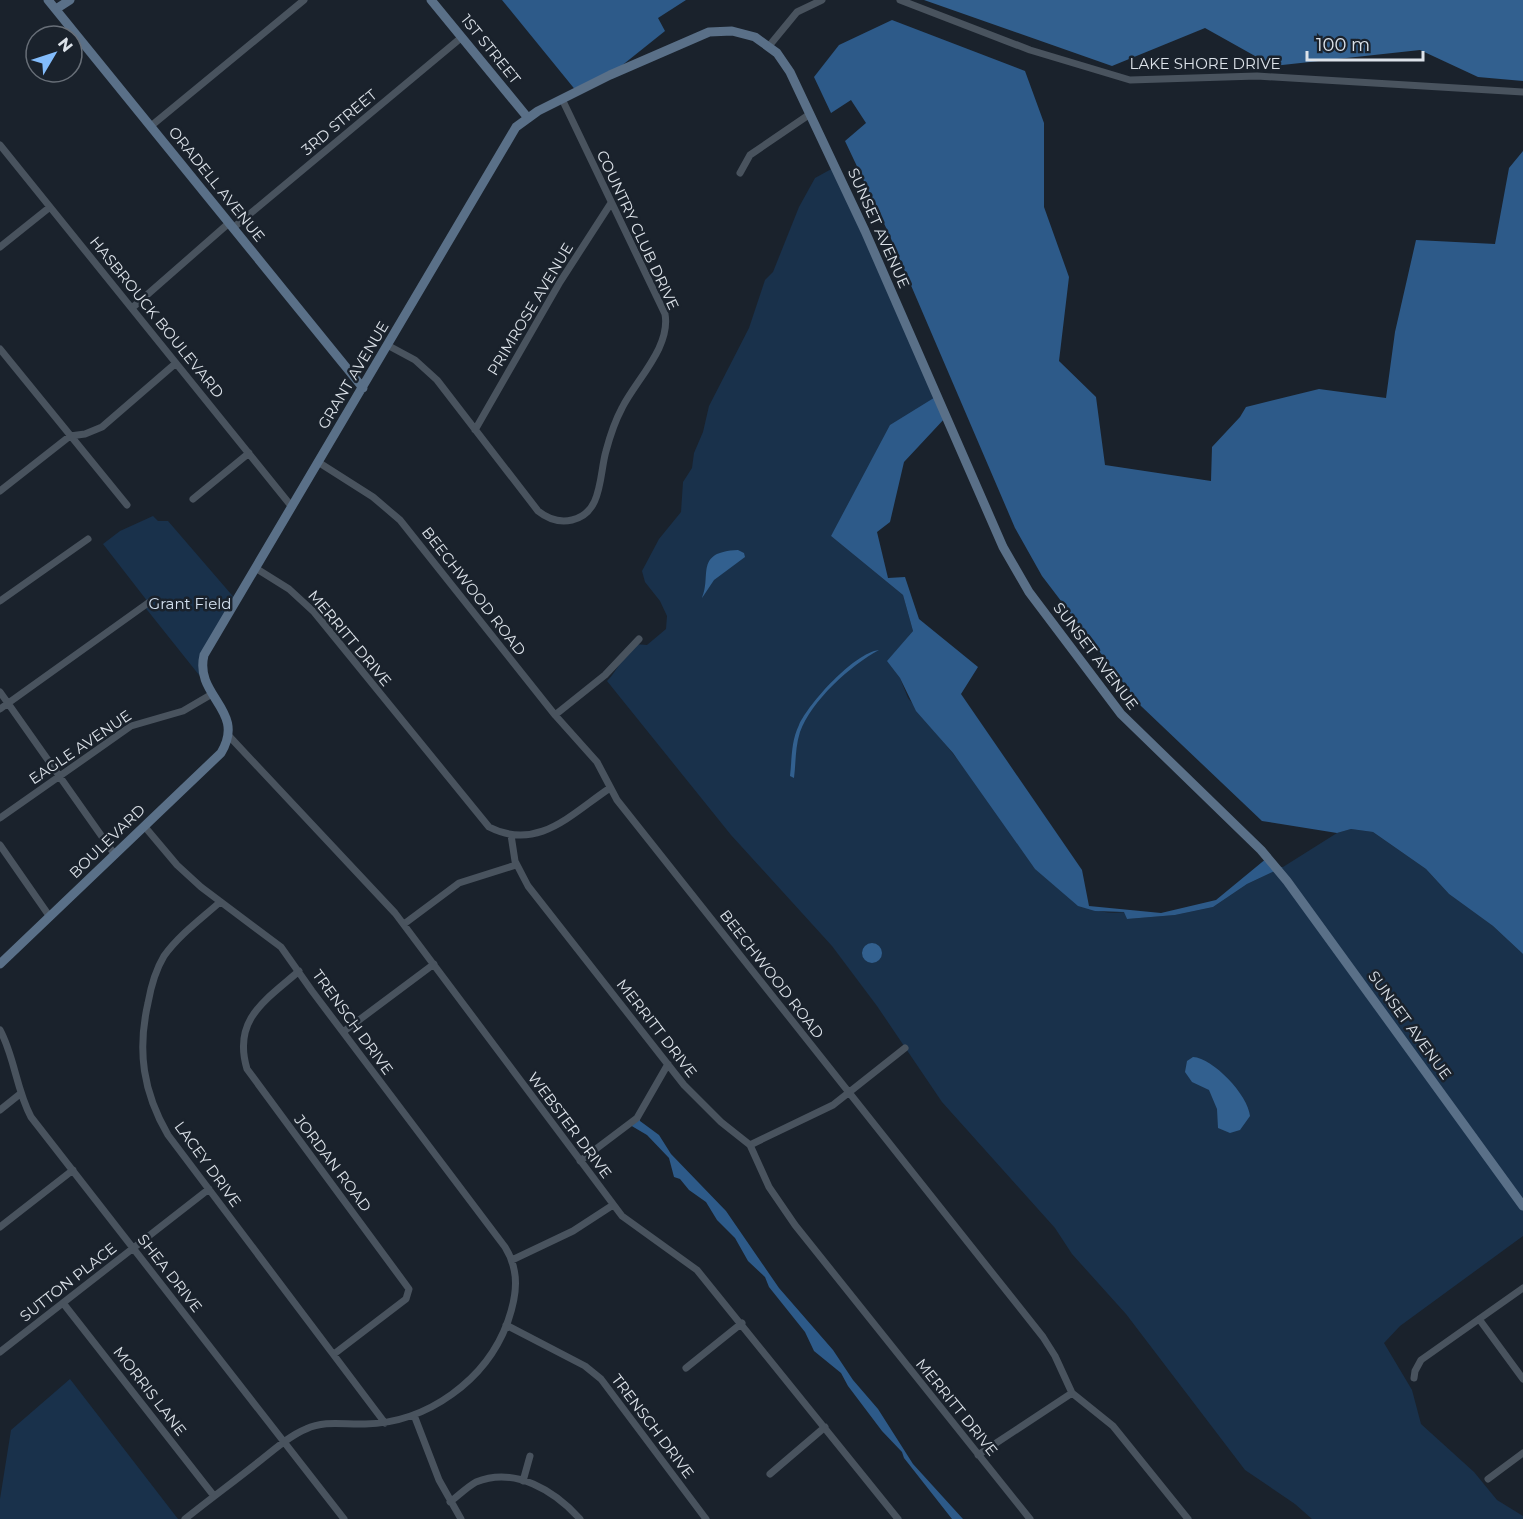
<svg xmlns="http://www.w3.org/2000/svg" width="1523" height="1519" font-family="Montserrat,sans-serif">
	<style>
		.green { fill: #19314b }
		.forest { fill: #2d5a89 }
		.water { fill: #32608f }
		.lines { fill: none; stroke-linecap: round; stroke-linejoin: round }
		.street { stroke: #49535e; stroke-width: 7 }
		.secondary { stroke: #5a7088; stroke-width: 9 }
		.labels { text-anchor: middle; dominant-baseline: central; stroke-width: 5; stroke-linejoin: round; paint-order: stroke }
		.street-label { font-size: 15px; fill: #dce2e9; stroke: #1a222c }
		.park-label { font-size: 15px; fill: #d5e2f1; stroke: #1a222c }
	</style>
	<rect width="100%" height="100%" fill="#1a222c"/>
	<path class="green" d="M835,167L937,396L924,406L831,536L903,595L913,631L888,661L900,678L908,698L1067,895C1082,909 1104,915 1125,912L1127,919L1175,915L1213,907L1247,884L1283,867L1337,833L1351,829L1373,832L1426,869L1449,894L1493,926L1523,954V1236L1400,1326L1384,1343L1412,1390L1421,1424L1474,1472L1497,1500L1523,1516V1519H1312L1295,1504L1245,1470L1126,1314L1072,1254L1055,1228L942,1102L877,1006L832,946L731,835L607,681C619,669 622,656 634,644L647,645L666,629L667,616L660,601L645,582L642,571L659,539L681,512L683,482L692,468L694,453L703,432L709,406L749,328L765,280L773,272L799,207L815,178Z
		M153,516L158,521H168L237,601L208,647L203,680L144,606L148,602L103,544L120,531Z
		M70,1379L178,1519H0V1499L11,1430Z"/>
	<path class="forest" d="M502,0H686L658,18L665,31L610,75L577,92Z
		M892,20L1025,71L1044,123V207L1069,277L1059,361L1096,397L1105,465L1211,481L1212,447L1240,417L1246,407L1319,389L1386,398L1395,332L1416,240L1495,244L1509,168L1523,151V954L1493,926L1449,894L1426,869L1373,832L1351,829L1337,833L1262,821L1141,706L1042,576L1015,528L889,234L845,141L866,123L851,100L831,113L814,77L839,45Z
		M937,396L946,417L904,462L890,522L877,532L888,578L905,577L919,619L978,667L961,694L1082,870L1089,906L1161,913L1216,900L1267,858L1276,868L1283,867L1247,884L1213,907L1175,915L1127,919L1124,912L1095,911L1078,906L1035,869L953,753L916,711L900,678L887,661L913,631L903,595L831,536L890,425Z
		M639,1115L640,1121L659,1135L671,1154L726,1211L779,1288L833,1350L853,1380L878,1409L913,1464L963,1519H952L904,1458L902,1452L882,1431L848,1386L841,1373L814,1351L805,1332L769,1287L765,1277L748,1261L735,1238L717,1220L706,1202L689,1190L680,1179L674,1177L669,1158L647,1135L630,1125Z"/>
	<path class="water" d="M924,0H1523V81L1478,77L1420,50L1273,66L1205,28L1112,66Z
		M738,550L744,553L745,557L714,580L702,598C712,575 694,552 738,550Z
		M879,650C851,665 811,701 800,732C795,747 796,763 794,778L790,776C792,759 791,741 799,725C809,703 854,653 879,650Z
		M862 953a10 10 0 1 1 20 0a10 10 0 1 1-20 0Z
		M1193,1057C1213,1058 1248,1095 1250,1116L1240,1130L1230,1133L1218,1128L1217,1109L1209,1090L1192,1082L1185,1072L1187,1061Z"/>
	<g class="lines">
		<path class="street" d="M900,0L1030,50L1130,80L1257,76L1523,92
			M769,46L797,12L822,0
			M151,126L304,0
			M0,145L292,507
			M740,173L750,155L810,114
			M233,228L462,37
			M0,247L50,207
			M132,308L229,223
			M389,346L415,360L437,380L538,511C548,519 559,523 572,520C603,513 599,475 606,451C610,436 615,421 622,408C636,380 671,347 665,314L562,99
			M0,349L127,505
			M475,430L560,282L611,203
			M318,462L373,497L400,520L555,715L597,762L617,800L1043,1337L1055,1356L1072,1393L1113,1426L1188,1519
			M0,491L70,436L85,434L102,427L176,363
			M193,499L249,453
			M257,569L289,589L314,612L489,827C538,852 571,814 610,788
			M0,601L88,539
			M0,692L115,855
			M0,709L148,603
			M555,715L605,675L639,639
			M229,736L395,913L622,1216L697,1270L898,1519
			M0,818L131,726L183,711L212,694
			M145,827L177,865L201,887L281,947L312,991L505,1247C520,1271 517,1295 508,1321C487,1380 427,1423 365,1424C345,1425 325,1420 306,1429C289,1436 275,1449 261,1460C236,1480 210,1499 185,1519
			M511,835L515,861L528,886L684,1085L721,1122L750,1145L769,1187L795,1225L1030,1519
			M0,845L50,917
			M220,902C201,919 179,935 164,956C155,971 151,986 148,1003C137,1051 143,1092 168,1135L385,1423
			M404,924L459,883L516,865
			M299,971C266,1000 232,1019 247,1069L409,1289L406,1299L334,1354
			M0,1030C15,1058 16,1089 31,1117L344,1519
			M343,1032L434,964
			M0,1110L20,1094
			M750,1145L833,1105L905,1048
			M580,1161L637,1118L668,1064
			M0,1227L73,1170
			M512,1260L573,1231L613,1205
			M63,1303L214,1496
			M1479,1319L1523,1379
			M506,1325L585,1366L601,1379L706,1519
			M0,1352L209,1189
			M686,1368L742,1323
			M1414,1378L1415,1371L1421,1360L1523,1288
			M414,1415L439,1480L461,1519
			M978,1455L1072,1393
			M770,1474L825,1427
			M1488,1479L1523,1453
			M523,1481L530,1456
			M450,1502C458,1496 467,1487 476,1482C515,1466 555,1491 580,1519"/>
		<path class="secondary" d="M48,0L363,388
			M431,0L528,118
			M56,9L70,0
			M0,964L221,753C247,710 194,697 204,655L516,127L538,111L610,75L709,32L732,31L755,37L777,53L790,72L865,231L1003,547L1029,592L1121,714L1261,850L1287,881L1523,1206"/>
	</g>
	<g class="labels">
		<g class="street-label">
			<text transform="translate(491 49) rotate(51)">1ST STREET</text>
			<text x="1205" y="63">LAKE SHORE DRIVE</text>
			<text transform="translate(339 122) rotate(-40)">3RD STREET</text>
			<text transform="translate(217 184) rotate(51)">ORADELL AVENUE</text>
			<text transform="translate(879 228) rotate(66)">SUNSET AVENUE</text>
			<text transform="translate(638 230) rotate(65)">COUNTRY CLUB DRIVE</text>
			<text transform="translate(530 309) rotate(-59)">PRIMROSE AVENUE</text>
			<text transform="translate(157 317) rotate(51)">HASBROUCK BOULEVARD</text>
			<text transform="translate(353 375) rotate(-59)">GRANT AVENUE</text>
			<text transform="translate(474 591) rotate(52)">BEECHWOOD ROAD</text>
			<text transform="translate(350 638) rotate(50)">MERRITT DRIVE</text>
			<text transform="translate(1096 656) rotate(53)">SUNSET AVENUE</text>
			<text transform="translate(80 747) rotate(-34)">EAGLE AVENUE</text>
			<text transform="translate(107 841) rotate(-44)">BOULEVARD</text>
			<text transform="translate(772 974) rotate(52)">BEECHWOOD ROAD</text>
			<text transform="translate(353 1022) rotate(54)">TRENSCH DRIVE</text>
			<text transform="translate(1410 1025) rotate(54)">SUNSET AVENUE</text>
			<text transform="translate(657 1028) rotate(52)">MERRITT DRIVE</text>
			<text transform="translate(570 1125) rotate(53)">WEBSTER DRIVE</text>
			<text transform="translate(333 1163) rotate(53)">JORDAN ROAD</text>
			<text transform="translate(208 1164) rotate(54)">LACEY DRIVE</text>
			<text transform="translate(170 1273) rotate(52)">SHEA DRIVE</text>
			<text transform="translate(68 1282) rotate(-38)">SUTTON PLACE</text>
			<text transform="translate(150 1391) rotate(52)">MORRIS LANE</text>
			<text transform="translate(957 1407) rotate(51)">MERRITT DRIVE</text>
			<text transform="translate(653 1426) rotate(53)">TRENSCH DRIVE</text>
		</g>
		<g class="park-label">
			<text x="190" y="603">Grant Field</text>
		</g>
	</g>
	<g transform="translate(54 54) rotate(51)"><circle r="28" fill="#1a222c" stroke="#686f78" stroke-width="1.5"/>
	<path d="M0-4.5L10 22L0 15L-10 22Z" fill="#83bcfb"/>
	<text y="-9" font-size="16" font-weight="bold" text-anchor="middle" fill="#dce2e9">N</text>
	</g>
	<path d="M1307 51v9h116v-9" fill="none" stroke="#dce2e9" stroke-width="3"/>
	<text x="1316" y="51" font-size="18" fill="#dce2e9" stroke="#1a222c" stroke-width="4.5" paint-order="stroke">100 m</text>
</svg>
